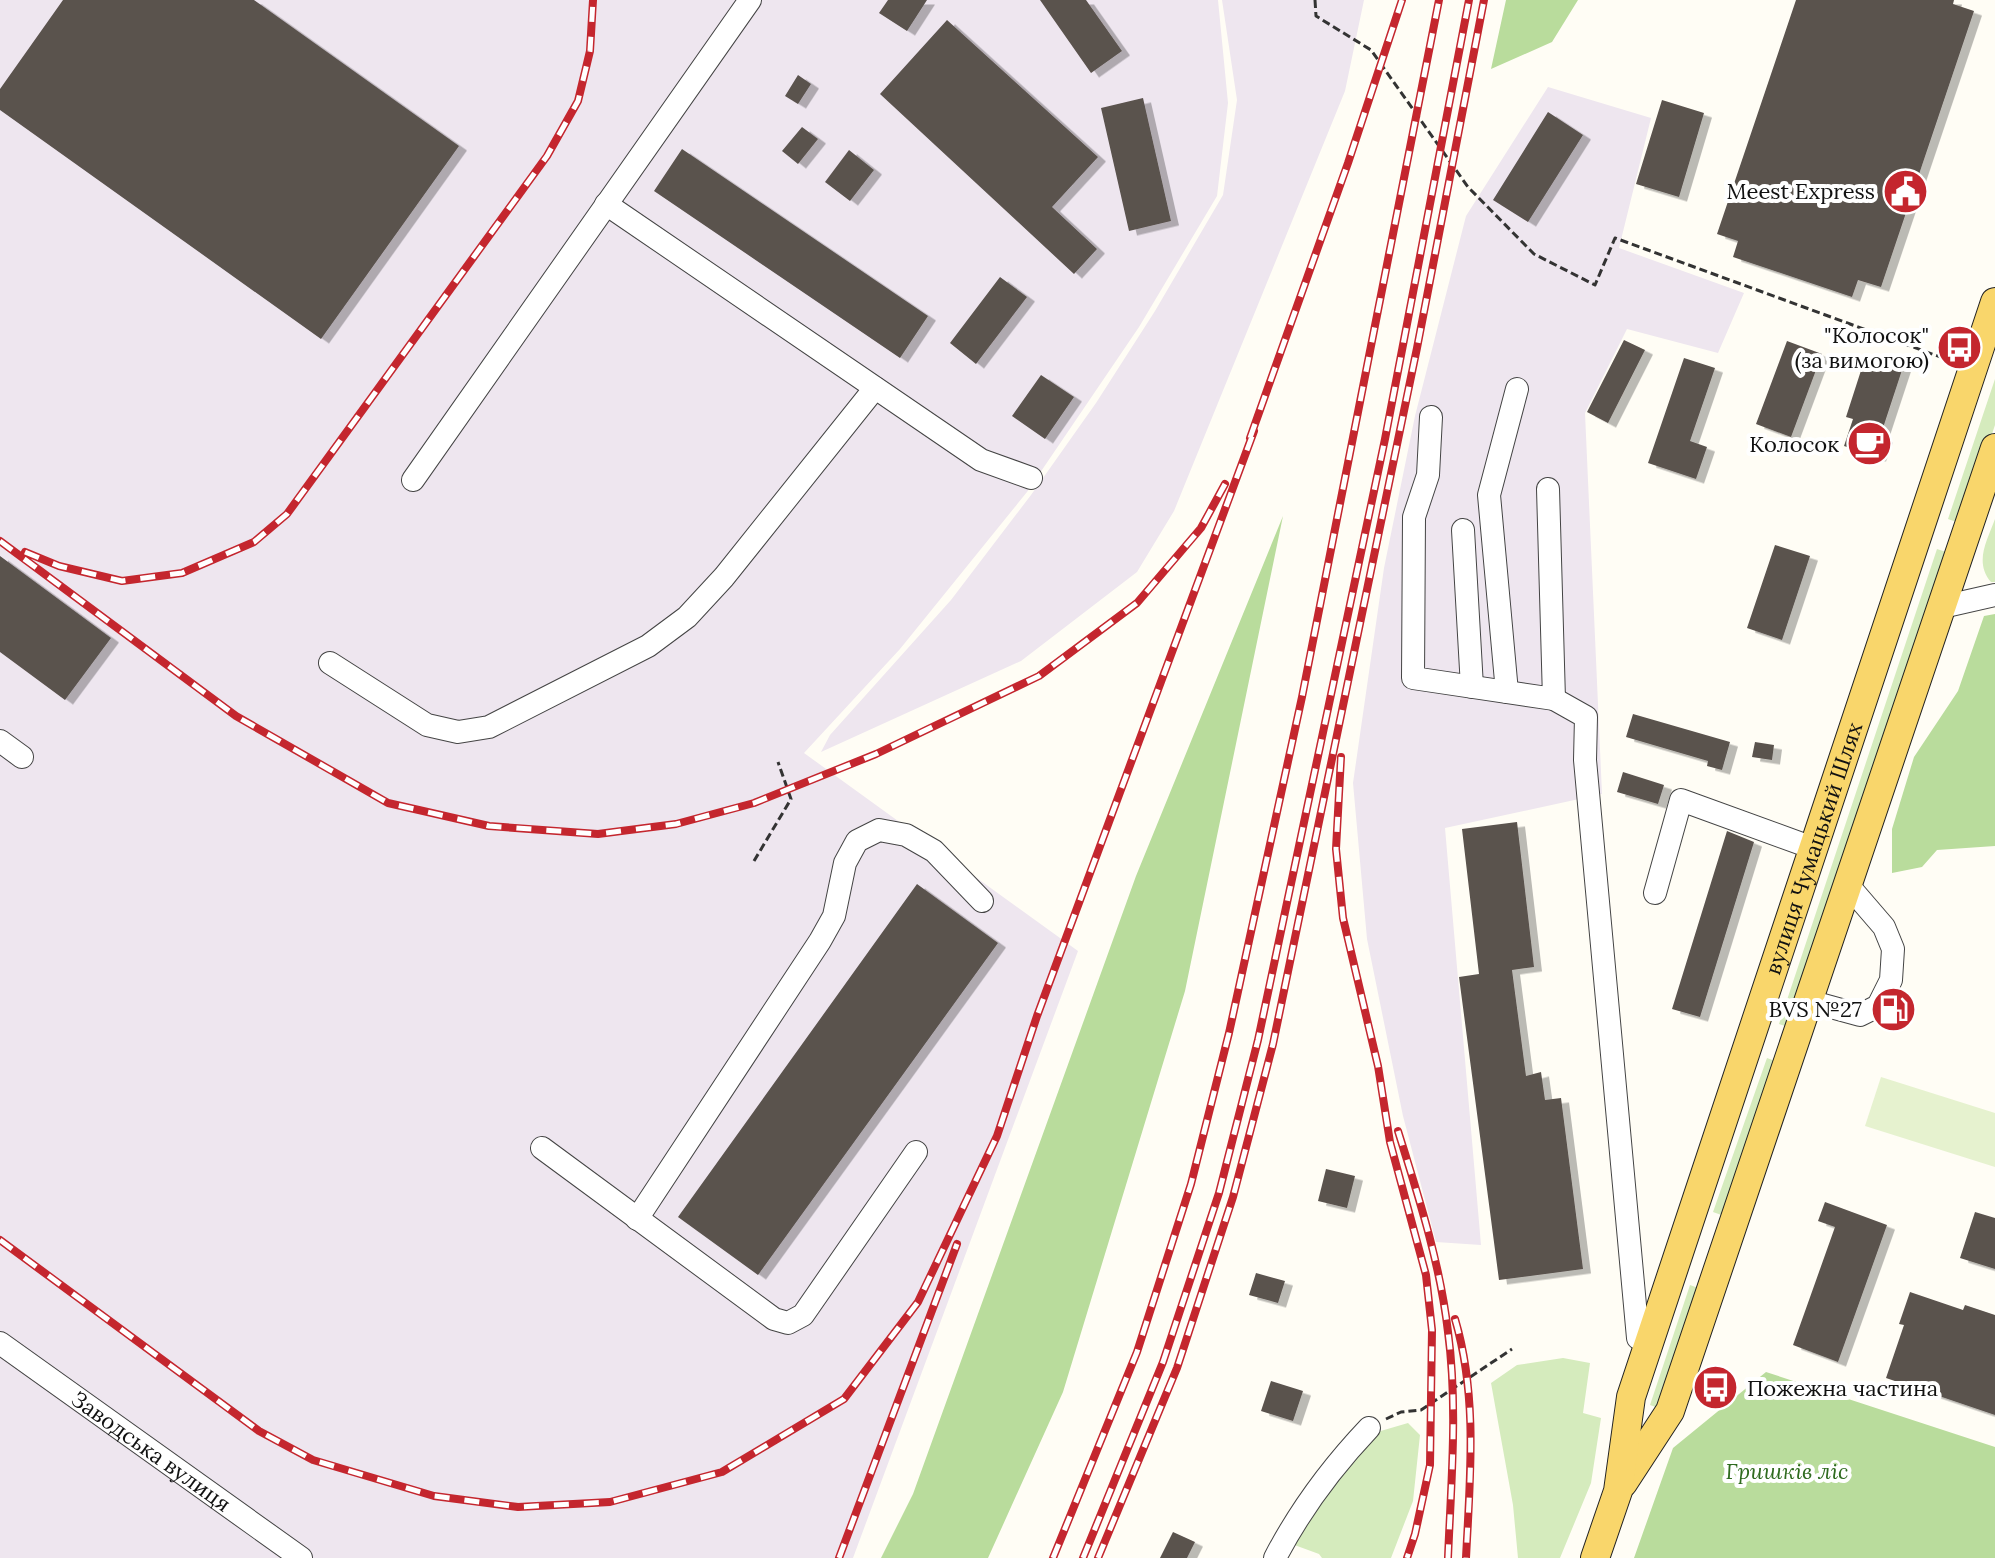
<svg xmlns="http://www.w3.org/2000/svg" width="1995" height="1558" font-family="Lora,serif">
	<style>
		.industrial { fill: #eee6ef }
		.green { fill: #d5ebbd }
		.forest { fill: #b9dc9c }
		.pitch { fill: #e6f2cf }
		.building { fill: #5a524d; filter: url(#shadow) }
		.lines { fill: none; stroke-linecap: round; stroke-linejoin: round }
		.minor-casing { stroke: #444; stroke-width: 24 }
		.major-casing { stroke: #222; stroke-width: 30 }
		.path { stroke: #333; stroke-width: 3; stroke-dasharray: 8 4; stroke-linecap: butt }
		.minor { stroke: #fff; stroke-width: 22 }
		.major { stroke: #f9d66b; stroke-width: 28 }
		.rail-casing { stroke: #c4262e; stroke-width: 8 }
		.rail { stroke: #fff; stroke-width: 5; stroke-dasharray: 15; stroke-linecap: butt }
		.labels { text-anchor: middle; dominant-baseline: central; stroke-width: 8; stroke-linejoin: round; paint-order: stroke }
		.poi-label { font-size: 22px; fill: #111; stroke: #fff; text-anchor: end }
		.street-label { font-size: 22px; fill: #111; stroke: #fff }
		.park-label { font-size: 22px; font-style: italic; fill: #2f6b1f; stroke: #fff }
	</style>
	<defs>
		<filter id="shadow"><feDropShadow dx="8" dy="4.5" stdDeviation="0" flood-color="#0004"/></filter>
	</defs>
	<rect width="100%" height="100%" fill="#fffdf5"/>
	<path class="industrial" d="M0,0H1218L1228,103L1217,196L1139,327L1027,492L900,649L804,753L1078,951L853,1558H0Z
		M1222,0H1364L1345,91L1174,511L1137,572L1021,661L821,752L830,735L951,600L1031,495L1096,403L1155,311L1223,195L1237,100Z
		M1548,87L1651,118L1619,248L1744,293L1718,353L1627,329L1585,413L1602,794L1445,828L1481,1245L1436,1242L1403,1116L1367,939L1353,783L1384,568L1415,416L1466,216Z"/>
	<path class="green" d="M1995,379V425L1962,524L1948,519Z
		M1995,519V582H1991C1974,562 1987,541 1995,519Z
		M1937,549L1949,553L1791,1028L1779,1024Z
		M1767,1058L1781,1063L1727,1217L1713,1212Z
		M1690,1285L1704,1290L1664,1410L1650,1405Z
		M1563,1358L1590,1363L1583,1413L1601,1418L1591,1483L1560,1558H1518L1513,1505L1491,1383L1517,1365Z
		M1408,1423L1420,1435L1413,1501L1391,1558H1322L1319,1554L1289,1543L1367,1435Z"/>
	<path class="forest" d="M1506,0H1578L1552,42L1491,69Z
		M1283,516L1185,991L1063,1392L988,1558H881L913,1494L1136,876Z
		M1995,614V846L1937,850L1922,867L1892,873V829L1914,757L1958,691L1984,616Z
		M1766,1372L1995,1447V1558H1634L1673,1448Z"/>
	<path class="pitch" d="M1881,1077L1995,1113V1167L1865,1126Z"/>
	<path class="building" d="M63,0H254L459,146L321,339L0,110V89Z
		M888,0H927L907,31L879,13Z
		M1040,0H1086L1122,51L1091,73Z
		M1796,0H1954L1953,4L1974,11L1881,287L1858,280L1852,297L1733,257L1738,241L1717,234Z
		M947,20L1098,157L1052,207L1097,249L1074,274L880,94Z
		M798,75L811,84L798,104L785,96Z
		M1143,98L1171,221L1129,231L1101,108Z
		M1662,100L1704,113L1679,197L1636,184Z
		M1548,112L1583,135L1528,222L1493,200Z
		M802,127L818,139L798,164L782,151Z
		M682,149L928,316L900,358L654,191Z
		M849,150L874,170L850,201L825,182Z
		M1000,277L1027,297L976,364L950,343Z
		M1624,340L1645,350L1608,423L1587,412Z
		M1787,341L1822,354L1791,437L1756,424Z
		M1866,355L1903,367L1880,437L1885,438L1878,457L1844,446L1853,419L1846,417Z
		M1684,358L1715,368L1690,441L1707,447L1696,479L1648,463Z
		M1041,375L1074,397L1045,439L1012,416Z
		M1775,545L1810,556L1782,640L1747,628Z
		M0,556L111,638L65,700L0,652Z
		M1633,714L1730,742L1722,770L1707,766L1708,761L1626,737Z
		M1755,742L1774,745L1772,760L1752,757Z
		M1623,772L1664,785L1658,804L1617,792Z
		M1517,822L1534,967L1512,970L1526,1076L1541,1072L1545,1100L1561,1098L1583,1269L1499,1280L1459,977L1479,974L1462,829Z
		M1727,831L1754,842L1700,1017L1672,1009Z
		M917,884L998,943L758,1275L678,1217Z
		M1326,1169L1355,1176L1347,1208L1318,1201Z
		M1825,1202L1887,1225L1838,1362L1793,1345L1835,1227L1818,1221Z
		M1975,1212L1995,1218V1269L1960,1258Z
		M1256,1273L1285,1281L1278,1303L1249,1295Z
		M1910,1292L1963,1310L1965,1305L1995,1315V1415L1886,1378L1904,1325L1899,1324Z
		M1271,1381L1303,1391L1293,1421L1261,1411Z
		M1173,1532L1195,1542L1187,1558H1160Z"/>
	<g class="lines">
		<defs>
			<g id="minor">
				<path d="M606,204L981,460L1031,478"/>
				<path d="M1431,417L1428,475L1414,517L1413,678L1554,699L1548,489"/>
				<path d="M413,480L750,0"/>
				<path d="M1463,530L1472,687"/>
				<path d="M1942,607L1995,595"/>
				<path d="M330,663L427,725L458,732L489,727L648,646L687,617L724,577L875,388"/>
				<path d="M1507,692L1489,495L1517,389"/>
				<path d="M1554,699L1586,717L1585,760L1638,1338"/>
				<path d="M0,741L22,757"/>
				<path d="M1655,893L1681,800L1813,848"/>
				<path d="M1809,1001L1860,1015L1878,1006L1891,980L1893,949L1884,927L1847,884"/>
				<path d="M542,1148L774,1319L788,1323L803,1315L916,1152"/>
				<path d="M637,1219L820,941L834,916L845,863L857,841L879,830L906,835L934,851L982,901"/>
				<path id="s1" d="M0,1343L301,1558"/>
				<path d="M1275,1558C1300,1510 1332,1467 1369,1428"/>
			</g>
			<g id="major">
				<path d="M1623,1483L1670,1411L1995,448"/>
				<path id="s2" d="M1595,1558L1618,1491L1631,1397L1995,302"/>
			</g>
		</defs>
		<use href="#minor" class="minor-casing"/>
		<use href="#major" class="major-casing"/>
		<path class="path" d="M1315,0L1316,16L1371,50L1468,187L1534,254L1595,285L1615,238L1954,362
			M754,861L791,799L778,762
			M1386,1419L1401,1412L1421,1410L1512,1349"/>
		<use href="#minor" class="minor"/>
		<use href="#major" class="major"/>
		<defs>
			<path id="rail" d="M1250,438L1348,163L1402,0
				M0,541L236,716L388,803L489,826L598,834L676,824L754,803L876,754L1039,676L1137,603L1201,528L1225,484
				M25,552L59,566L122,581L182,573L254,542L287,514L547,156L578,101L590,51L593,0
				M1341,757L1336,849L1343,918L1378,1066L1390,1142L1426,1275L1432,1330L1430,1465L1415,1534L1407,1558
				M1398,1131C1419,1198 1440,1263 1448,1332C1458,1407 1451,1483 1448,1558
				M0,1240L259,1431L313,1460L434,1496L518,1507L610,1502L722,1472L844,1399L918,1302L997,1136L1037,1016L1254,431
				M1455,1319C1478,1397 1470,1478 1466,1558
				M839,1558L957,1244
				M1053,1558L1137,1352L1191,1184L1229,1033L1302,697L1439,0
				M1083,1558L1163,1362L1219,1193L1258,1040L1385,439L1469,0
				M1098,1558L1177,1368L1233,1197L1273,1044L1417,348L1484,0"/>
		</defs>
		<use href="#rail" class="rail-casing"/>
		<use href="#rail" class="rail"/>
	</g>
	<defs>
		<symbol id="civic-disc" viewBox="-11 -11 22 22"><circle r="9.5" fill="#c4262e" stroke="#fff"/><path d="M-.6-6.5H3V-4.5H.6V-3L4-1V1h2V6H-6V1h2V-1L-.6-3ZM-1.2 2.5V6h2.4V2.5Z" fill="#fff"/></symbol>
		<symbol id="bus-disc" viewBox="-11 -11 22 22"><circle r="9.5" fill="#c4262e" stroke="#fff"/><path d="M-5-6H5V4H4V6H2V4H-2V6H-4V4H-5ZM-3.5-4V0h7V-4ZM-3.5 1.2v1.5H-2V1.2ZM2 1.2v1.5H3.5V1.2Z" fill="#fff"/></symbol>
		<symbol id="cafe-disc" viewBox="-11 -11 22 22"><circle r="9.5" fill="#c4262e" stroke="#fff"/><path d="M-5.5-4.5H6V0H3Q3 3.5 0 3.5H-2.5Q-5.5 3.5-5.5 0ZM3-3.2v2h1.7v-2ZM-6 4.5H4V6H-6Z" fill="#fff"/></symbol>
		<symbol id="fuel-disc" viewBox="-11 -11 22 22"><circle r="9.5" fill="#c4262e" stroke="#fff"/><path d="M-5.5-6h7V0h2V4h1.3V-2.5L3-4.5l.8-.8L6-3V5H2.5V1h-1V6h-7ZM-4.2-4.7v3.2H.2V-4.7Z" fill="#fff"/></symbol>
	</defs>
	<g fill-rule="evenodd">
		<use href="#civic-disc" x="1880" y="166" width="51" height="51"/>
		<use href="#bus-disc" x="1934" y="322" width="51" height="51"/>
		<use href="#cafe-disc" x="1844" y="418" width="51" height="51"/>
		<use href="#fuel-disc" x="1868" y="984" width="51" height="51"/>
		<use href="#bus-disc" x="1690" y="1362" width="51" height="51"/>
	</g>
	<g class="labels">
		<g class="poi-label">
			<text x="1875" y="191">Meest Express</text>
			<text x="1929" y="335">"Колосок"<tspan x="1929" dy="25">(за вимогою)</tspan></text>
			<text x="1839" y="444">Колосок</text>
			<text x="1862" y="1009">BVS №27</text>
			<text x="1747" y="1388" text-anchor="start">Пожежна частина</text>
		</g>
		<g class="street-label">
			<text stroke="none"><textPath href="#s2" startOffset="744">вулиця Чумацький Шлях</textPath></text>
			<text stroke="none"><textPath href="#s1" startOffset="186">Заводська вулиця</textPath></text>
		</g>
		<g class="park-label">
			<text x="1787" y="1471">Гришків ліс</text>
		</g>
	</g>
</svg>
